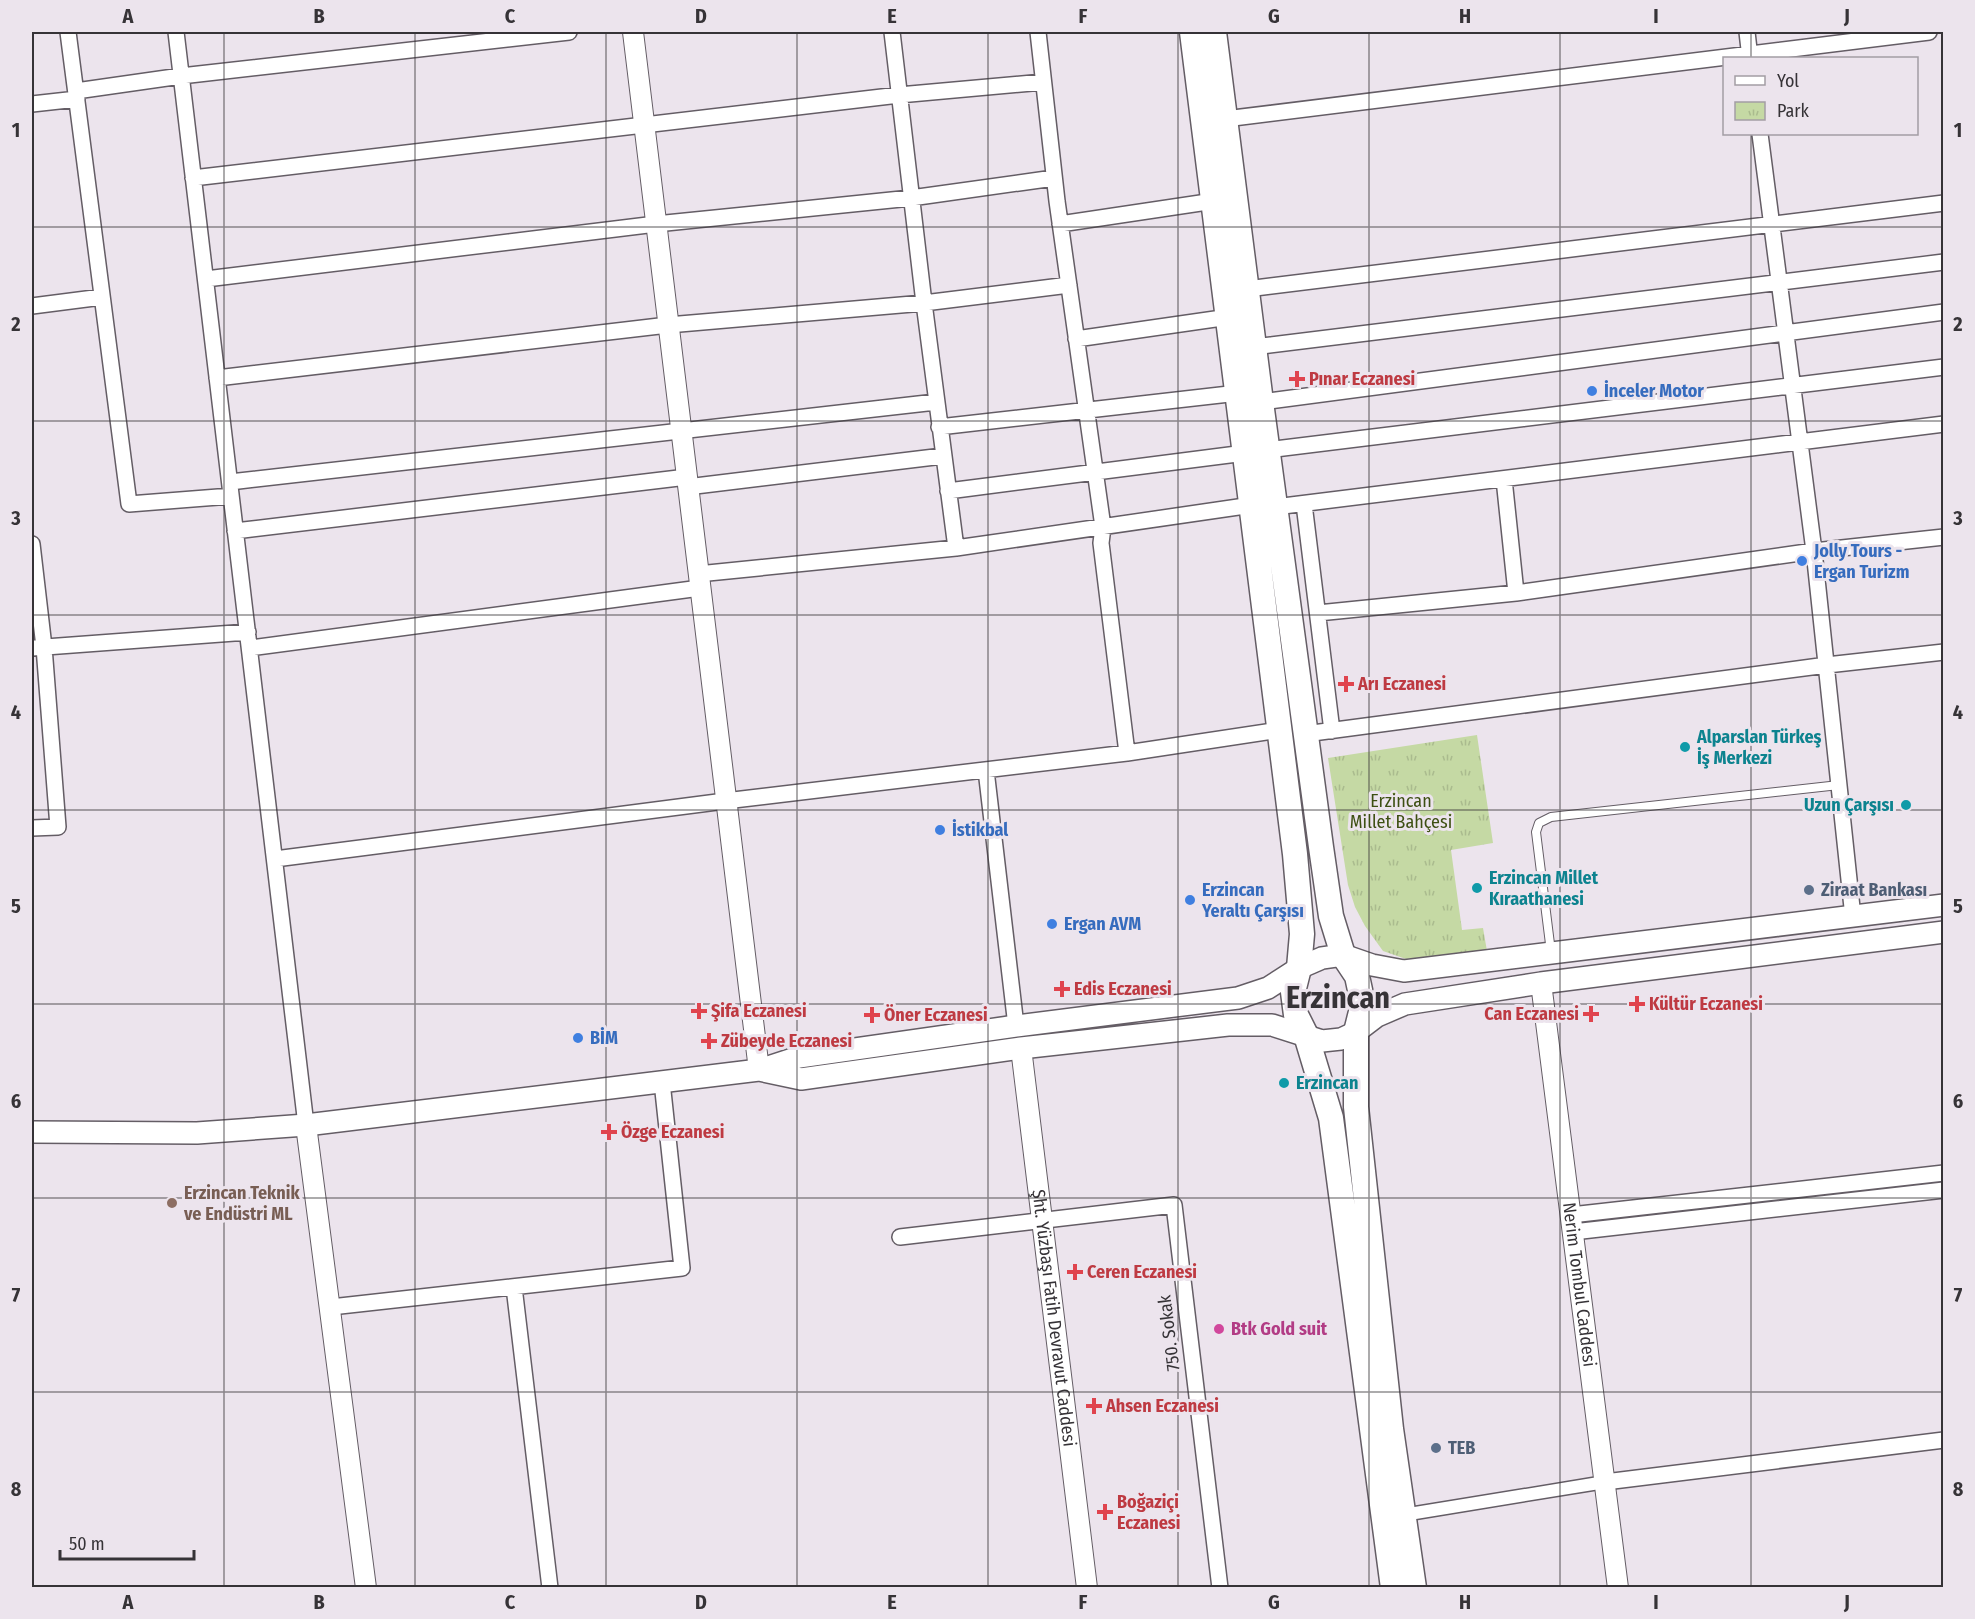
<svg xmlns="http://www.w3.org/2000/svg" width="1975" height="1619" font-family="'Fira Sans Condensed',sans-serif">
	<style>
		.park { fill: url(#park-tufts) }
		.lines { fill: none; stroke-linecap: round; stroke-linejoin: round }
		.service-casing { stroke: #645d65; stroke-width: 10 }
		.pedestrian-casing { stroke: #645d65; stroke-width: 15 }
		.minor-casing { stroke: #645d65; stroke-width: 18 }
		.tertiary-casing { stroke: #645d65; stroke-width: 22 }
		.secondary-casing { stroke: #645d65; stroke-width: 24 }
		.primary-casing { stroke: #645d65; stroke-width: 27 }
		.service { stroke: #fff; stroke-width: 8 }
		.pedestrian { stroke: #fff; stroke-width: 12 }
		.minor { stroke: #fff; stroke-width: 15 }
		.tertiary { stroke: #fff; stroke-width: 20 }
		.secondary { stroke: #fff; stroke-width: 21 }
		.primary { stroke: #fff; stroke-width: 24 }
		.grid { fill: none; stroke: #363337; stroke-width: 1.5; stroke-opacity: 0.55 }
		.health-dot { fill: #e0444e; stroke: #ece4ed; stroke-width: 2 }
		.shop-dot { fill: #3f7fe0; stroke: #ece4ed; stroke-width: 2 }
		.culture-dot { fill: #0f9aa8; stroke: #ece4ed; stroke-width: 2 }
		.service-dot { fill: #5c6f8a; stroke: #ece4ed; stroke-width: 2 }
		.education-dot { fill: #8d6e63; stroke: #ece4ed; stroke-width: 2 }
		.hotel-dot { fill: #d1479c; stroke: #ece4ed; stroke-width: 2 }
		.labels { text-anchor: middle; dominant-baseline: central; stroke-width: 6; stroke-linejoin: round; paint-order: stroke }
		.health-label { font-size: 18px; font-weight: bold; fill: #be3a42; stroke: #ece4ed; text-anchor: start }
		.shop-label { font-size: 18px; font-weight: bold; fill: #366cbe; stroke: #ece4ed; text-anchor: start }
		.culture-label { font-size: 18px; font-weight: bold; fill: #0d838f; stroke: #ece4ed; text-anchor: start }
		.park-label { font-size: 18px; fill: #3d4f12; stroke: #ece4ed }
		.service-label { font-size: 18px; font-weight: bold; fill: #4e5e75; stroke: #ece4ed; text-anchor: start }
		.education-label { font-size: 18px; font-weight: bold; fill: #785e54; stroke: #ece4ed; text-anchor: start }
		.street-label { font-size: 18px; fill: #363337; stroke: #ece4ed }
		.hotel-label { font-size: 18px; font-weight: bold; fill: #b23c85; stroke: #ece4ed; text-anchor: start }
		.town-label { font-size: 30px; font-weight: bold; fill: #363337; stroke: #ece4ed }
		.neatline { fill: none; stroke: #363337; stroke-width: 2 }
		.grid-label { font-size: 20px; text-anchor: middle; font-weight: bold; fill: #363337 }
	</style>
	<defs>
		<pattern id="park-tufts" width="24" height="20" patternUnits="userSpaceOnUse" patternTransform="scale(1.5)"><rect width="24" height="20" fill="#c5d9a4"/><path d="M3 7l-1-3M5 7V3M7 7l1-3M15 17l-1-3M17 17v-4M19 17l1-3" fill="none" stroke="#aabb8e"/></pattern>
	</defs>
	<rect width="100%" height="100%" fill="#ece4ed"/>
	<path class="park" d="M1477,735L1493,843L1451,850L1462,930L1483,928L1487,951L1406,959L1383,951L1365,926L1355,907L1348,885L1328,758Z"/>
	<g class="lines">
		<defs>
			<path id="service" d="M1551,952L1536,832L1539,823L1551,817L1839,785"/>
			<path id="pedestrian" d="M1403,1515L1605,1482"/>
			<path id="minor" d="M68,32L129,504L231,496
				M176,32L306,1125
				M892,32L924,303L956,548
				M1038,32L1057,201L1103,527L1101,543L1127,753
				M1747,32L1750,58
				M76,91L181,76L569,32
				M32,104L77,99
				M1225,119L1929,32
				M1760,134L1814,551L1853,917
				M193,178L899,95L1043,82
				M1060,224L1214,201
				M206,279L656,224L911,198L1054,178
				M1247,289L1944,203
				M32,306L102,297
				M1076,339L1229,317
				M1254,347L1944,262
				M217,378L668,325L924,303L1069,285
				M1261,402L1944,312
				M939,427L1238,393
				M1267,450L1944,367
				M1504,479L1516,593
				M230,482L936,402
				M687,487L943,456
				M948,491L1245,453
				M1304,504L1332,731
				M1275,507L1944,424
				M235,531L687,477
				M32,544L44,647L58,827L32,828
				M698,574L956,548L1252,505
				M1318,613L1516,593L1814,551L1944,537
				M32,648L248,632
				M250,648L700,588
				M1305,734L1827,665L1944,652
				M986,770L1016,1026
				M275,859L725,801L1127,753L1279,730
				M1571,1215L1944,1173
				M1573,1232L1944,1190
				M900,1237L1174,1205L1220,1588
				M514,1287L550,1588
				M331,1307L682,1268L662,1082
				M1605,1482L1944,1440"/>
			<g id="tertiary">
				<path d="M633,32L759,1070"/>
				<path id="s1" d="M1541,983L1618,1588"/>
				<path id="s2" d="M1021,1048L1087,1588"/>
				<path d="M306,1125L366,1588"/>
			</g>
			<path id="secondary" d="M759,1070L801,1079L1021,1048L1228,1025H1272L1322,1041L1341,1039L1356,1032L1377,1016L1405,1004L1541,983L1944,932
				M32,1132L197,1133L306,1125L759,1070L799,1057L1016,1026L1238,998L1268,988L1299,968L1322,958L1343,955L1372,965L1404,971L1944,905"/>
			<path id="primary" d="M1192,32L1295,854L1302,934L1299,968L1293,992L1296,1015L1306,1035L1331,1118L1393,1588
				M1214,32L1261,402L1321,847L1331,916L1343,955L1357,976L1363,1004L1356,1032V1107L1391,1429L1414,1588"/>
		</defs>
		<use href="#service" class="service-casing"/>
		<use href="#pedestrian" class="pedestrian-casing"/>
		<use href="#minor" class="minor-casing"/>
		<use href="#tertiary" class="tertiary-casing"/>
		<use href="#secondary" class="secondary-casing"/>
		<use href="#primary" class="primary-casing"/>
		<use href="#service" class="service"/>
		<use href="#pedestrian" class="pedestrian"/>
		<use href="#minor" class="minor"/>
		<use href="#tertiary" class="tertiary"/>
		<use href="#secondary" class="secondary"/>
		<use href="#primary" class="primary"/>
	</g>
	<path class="grid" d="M224,32V1588M415,32V1588M606,32V1588M797,32V1588M988,32V1588M1178,32V1588M1369,32V1588M1560,32V1588M1751,32V58M1751,134V1588M32,227H1944M32,421H1944M32,615H1944M32,810H1944M32,1004H1944M32,1198H1944M32,1392H1944"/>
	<g class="health-dot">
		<path d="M1294 370h6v6h6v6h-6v6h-6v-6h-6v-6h6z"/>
		<path d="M1343 675h6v6h6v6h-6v6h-6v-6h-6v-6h6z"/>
		<path d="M1059 980h6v6h6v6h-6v6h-6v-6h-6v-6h6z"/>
		<path d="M1634 995h6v6h6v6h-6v6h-6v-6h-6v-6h6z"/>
		<path d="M696 1002h6v6h6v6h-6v6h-6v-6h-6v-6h6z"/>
		<path d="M1588 1005h6v6h6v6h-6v6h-6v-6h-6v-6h6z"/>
		<path d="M869 1006h6v6h6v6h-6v6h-6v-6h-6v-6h6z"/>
		<path d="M706 1032h6v6h6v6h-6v6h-6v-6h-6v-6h6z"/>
		<path d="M606 1123h6v6h6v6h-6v6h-6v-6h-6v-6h6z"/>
		<path d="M1072 1263h6v6h6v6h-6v6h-6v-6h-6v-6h6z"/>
		<path d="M1091 1397h6v6h6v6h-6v6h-6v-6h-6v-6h6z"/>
		<path d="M1102 1503h6v6h6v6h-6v6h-6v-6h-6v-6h6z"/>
	</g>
	<g class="shop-dot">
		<circle cx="1592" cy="391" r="6"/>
		<circle cx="1802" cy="561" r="6"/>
		<circle cx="940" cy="830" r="6"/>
		<circle cx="1190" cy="900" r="6"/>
		<circle cx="1052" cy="924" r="6"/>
		<circle cx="578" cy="1038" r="6"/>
	</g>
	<g class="culture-dot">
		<circle cx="1685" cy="747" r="6"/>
		<circle cx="1906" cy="805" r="6"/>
		<circle cx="1477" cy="888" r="6"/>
		<circle cx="1284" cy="1083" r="6"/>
	</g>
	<g class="service-dot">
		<circle cx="1809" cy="890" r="6"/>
		<circle cx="1436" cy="1448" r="6"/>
	</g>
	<circle class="education-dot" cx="172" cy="1203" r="6"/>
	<circle class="hotel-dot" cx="1219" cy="1329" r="6"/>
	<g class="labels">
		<g class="health-label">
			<text x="1309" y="379">Pınar Eczanesi</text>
			<text x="1358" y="684">Arı Eczanesi</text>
			<text x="1074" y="989">Edis Eczanesi</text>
			<text x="1649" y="1004">Kültür Eczanesi</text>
			<text x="711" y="1011">Şifa Eczanesi</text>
			<text x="1579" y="1014" text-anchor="end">Can Eczanesi</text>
			<text x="884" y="1015">Öner Eczanesi</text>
			<text x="721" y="1041">Zübeyde Eczanesi</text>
			<text x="621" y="1132">Özge Eczanesi</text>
			<text x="1087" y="1272">Ceren Eczanesi</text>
			<text x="1106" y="1406">Ahsen Eczanesi</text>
			<text x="1117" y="1502">Boğaziçi<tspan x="1117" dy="21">Eczanesi</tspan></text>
		</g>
		<g class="shop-label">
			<text x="1604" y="391">İnceler Motor</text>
			<text x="1814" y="551">Jolly Tours -<tspan x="1814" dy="21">Ergan Turizm</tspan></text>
			<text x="952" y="830">İstikbal</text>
			<text x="1202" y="890">Erzincan<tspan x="1202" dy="21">Yeraltı Çarşısı</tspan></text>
			<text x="1064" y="924">Ergan AVM</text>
			<text x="590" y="1038">BİM</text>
		</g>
		<g class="culture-label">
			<text x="1697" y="737">Alparslan Türkeş<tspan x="1697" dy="21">İş Merkezi</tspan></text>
			<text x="1894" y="805" text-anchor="end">Uzun Çarşısı</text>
			<text x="1489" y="878">Erzincan Millet<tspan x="1489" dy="21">Kıraathanesi</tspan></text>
			<text x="1296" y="1083">Erzincan</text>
		</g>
		<g class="park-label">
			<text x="1401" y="801">Erzincan<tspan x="1401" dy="21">Millet Bahçesi</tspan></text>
		</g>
		<g class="service-label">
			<text x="1821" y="890">Ziraat Bankası</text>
			<text x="1448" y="1448">TEB</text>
		</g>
		<g class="education-label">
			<text x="184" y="1193">Erzincan Teknik<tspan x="184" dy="21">ve Endüstri ML</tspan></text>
		</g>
		<g class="street-label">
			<text stroke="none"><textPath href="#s1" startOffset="304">Nerim Tombul Caddesi</textPath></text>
			<text stroke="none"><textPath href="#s2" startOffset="272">Şht. Yüzbaşı Fatih Devravut Caddesi</textPath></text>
			<text transform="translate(1169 1333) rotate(-97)">750. Sokak</text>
		</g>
		<g class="hotel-label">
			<text x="1231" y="1329">Btk Gold suit</text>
		</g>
		<g class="town-label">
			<text x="1338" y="998">Erzincan</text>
		</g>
	</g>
	<rect width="1975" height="1619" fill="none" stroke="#ece4ed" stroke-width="66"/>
	<rect x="1723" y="57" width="195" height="78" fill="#ece4ed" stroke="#a39da4" stroke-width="1.5"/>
	<rect x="1735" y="76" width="30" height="9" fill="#ffffff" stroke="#a39da4" stroke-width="1.5"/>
	<text x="1777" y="87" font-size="18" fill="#363337">Yol</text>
	<rect x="1735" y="102" width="30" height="18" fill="url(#park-tufts)" stroke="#a39da4" stroke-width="1.5"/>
	<text x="1777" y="117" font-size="18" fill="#363337">Park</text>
	<path d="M60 1550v9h134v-9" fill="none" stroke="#363337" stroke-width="3"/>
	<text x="69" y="1550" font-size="18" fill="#363337" stroke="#ece4ed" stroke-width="4.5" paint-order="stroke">50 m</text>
	<rect x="33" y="33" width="1909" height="1553" class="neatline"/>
	<g class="grid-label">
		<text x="128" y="23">A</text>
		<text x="319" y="23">B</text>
		<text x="510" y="23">C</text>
		<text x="701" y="23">D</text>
		<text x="892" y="23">E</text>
		<text x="1083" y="23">F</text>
		<text x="1274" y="23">G</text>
		<text x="1465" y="23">H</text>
		<text x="1656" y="23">I</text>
		<text x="1847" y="23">J</text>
		<text x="16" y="137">1</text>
		<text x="1958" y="137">1</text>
		<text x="16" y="331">2</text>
		<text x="1958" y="331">2</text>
		<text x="16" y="525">3</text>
		<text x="1958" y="525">3</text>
		<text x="16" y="719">4</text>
		<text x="1958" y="719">4</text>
		<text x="16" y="913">5</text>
		<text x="1958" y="913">5</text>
		<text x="16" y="1108">6</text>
		<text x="1958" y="1108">6</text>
		<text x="16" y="1302">7</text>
		<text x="1958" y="1302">7</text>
		<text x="16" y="1496">8</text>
		<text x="1958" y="1496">8</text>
		<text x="128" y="1609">A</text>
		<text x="319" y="1609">B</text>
		<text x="510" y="1609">C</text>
		<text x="701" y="1609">D</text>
		<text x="892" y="1609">E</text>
		<text x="1083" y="1609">F</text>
		<text x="1274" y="1609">G</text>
		<text x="1465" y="1609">H</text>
		<text x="1656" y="1609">I</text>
		<text x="1847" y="1609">J</text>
	</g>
</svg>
